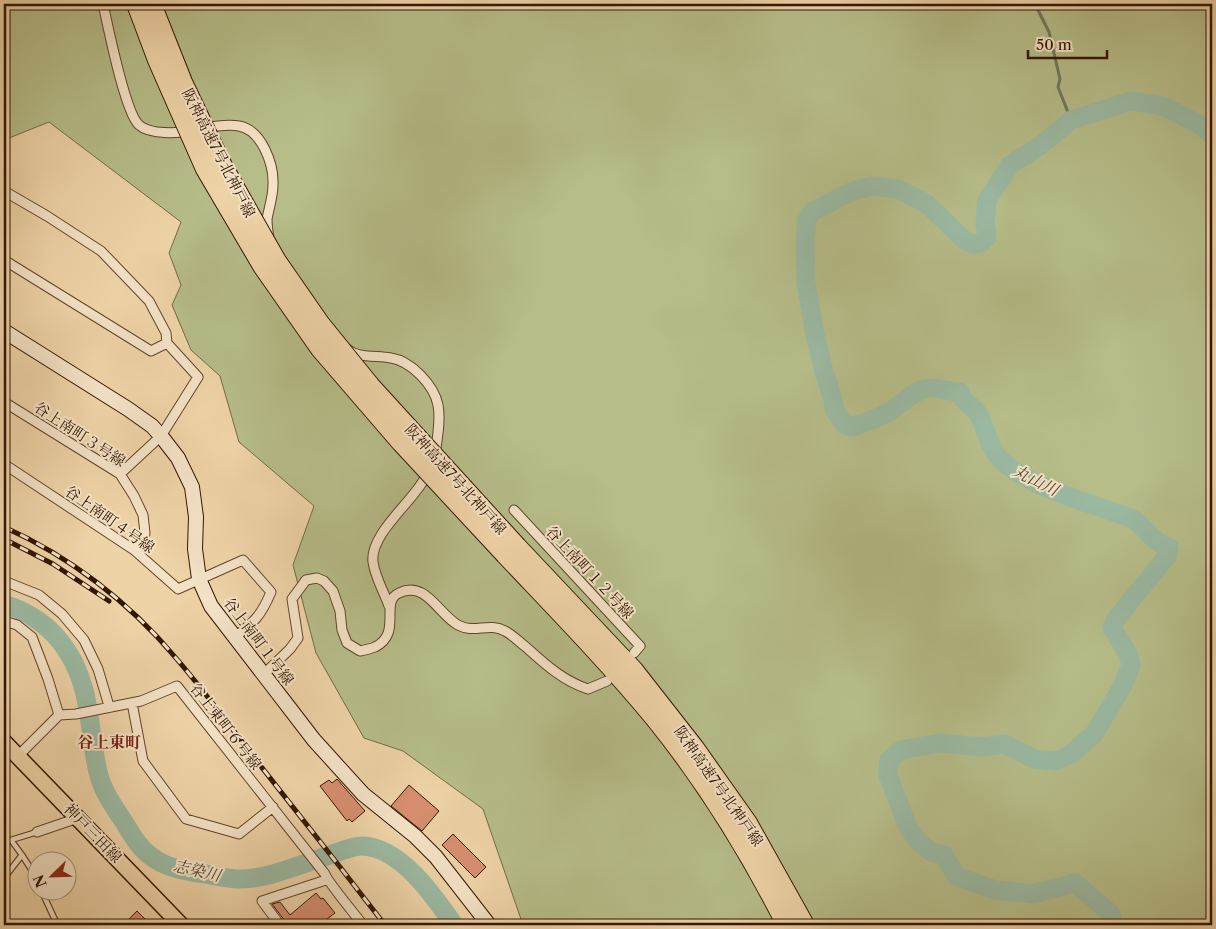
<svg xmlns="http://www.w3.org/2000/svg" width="1216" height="929" font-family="'Libre Caslon Text','Noto Serif JP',serif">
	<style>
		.green { fill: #b6bd89; stroke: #746a45 }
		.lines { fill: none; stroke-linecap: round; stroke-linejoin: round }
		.stream { stroke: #717862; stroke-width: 3 }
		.river { stroke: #9bb9a2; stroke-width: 19 }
		.building { fill: #d78e70; stroke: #321601 }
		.lane-casing { stroke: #61452a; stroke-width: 7 }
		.street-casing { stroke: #61452a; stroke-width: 11 }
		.secondary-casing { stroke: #321601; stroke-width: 16 }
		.primary-casing { stroke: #321601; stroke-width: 18 }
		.highway-casing { stroke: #321601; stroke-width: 20 }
		.lane { stroke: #f4e2c6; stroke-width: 4.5 }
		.street { stroke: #f4e2c6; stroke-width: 9 }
		.secondary { stroke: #f4e2c6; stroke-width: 14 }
		.primary { stroke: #eed3a7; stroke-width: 15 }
		.highway { stroke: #eed3a7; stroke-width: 18 }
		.rail-casing { stroke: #321601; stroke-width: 5 }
		.rail { stroke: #f4e2c6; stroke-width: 3; stroke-dasharray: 9; stroke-linecap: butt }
		.highway-bridge-casing { stroke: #321601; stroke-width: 20; stroke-linecap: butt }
		.highway-bridge { stroke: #eed3a7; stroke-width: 18 }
		.labels { text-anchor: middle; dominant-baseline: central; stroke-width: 4; stroke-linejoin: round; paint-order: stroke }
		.street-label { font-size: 15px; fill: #321601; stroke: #f4e2c6 }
		.water-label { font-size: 16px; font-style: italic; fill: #524731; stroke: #f4e2c6 }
		.neighbourhood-label { font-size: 16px; font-weight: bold; fill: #7a1f14; stroke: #f4e2c6 }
	</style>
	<rect width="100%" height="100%" fill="#eed3a7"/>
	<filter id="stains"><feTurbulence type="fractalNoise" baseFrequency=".004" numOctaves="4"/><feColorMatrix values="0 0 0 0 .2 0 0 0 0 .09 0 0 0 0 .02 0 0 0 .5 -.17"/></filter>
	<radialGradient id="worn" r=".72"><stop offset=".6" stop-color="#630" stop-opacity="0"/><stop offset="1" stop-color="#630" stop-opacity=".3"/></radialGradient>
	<path class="green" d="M4,4H1212V925H523L483,809L403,751L364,738L316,653L293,565L314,506L239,442L220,376L191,350L172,305L181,285L169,253L181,222L49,122L4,140Z"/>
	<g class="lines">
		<path class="stream" d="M1035,4L1049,32L1060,79L1058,87L1071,120"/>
		<path class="river" d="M4,604C48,618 74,649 85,694C91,720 92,747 98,772C102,790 114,807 124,822C132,835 139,848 152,857C166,868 188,872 206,874C215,876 226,878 236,879C266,880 298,865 327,856C336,853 354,845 363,846C401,848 434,896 454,925
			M1115,925L1110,913L1075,883L1033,894L995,890L956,876L944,855L931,852L918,841L908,827L888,775L889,760L901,750L940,743L981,747L1005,744L1034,759L1056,761L1071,754L1094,734L1123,685L1131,665L1128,654L1112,628L1115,620L1168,555L1169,547C1154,545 1145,526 1133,519C1126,516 1118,514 1111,511C1079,500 1016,482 996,454C988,443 985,427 979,415C974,406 962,402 960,392C951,392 936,387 929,388C915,389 903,403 892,410C879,418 865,423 851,427L844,424L834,409L833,399L824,372L814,330L806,282L805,241L807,219L812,212L850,192L872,186L898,189L927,204L963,239L973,244L981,243L987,237L985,224L987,200L1010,165L1041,145L1071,120L1131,101L1163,106L1200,125L1212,135"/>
	</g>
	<path class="building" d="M337,779L365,811L352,822L349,819L347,821L320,786L329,780L332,783Z
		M409,785L439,811L422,831L391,806Z
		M453,834L486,867L475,878L442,845Z
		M316,893L321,899L323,898L335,913L319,925H286L285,921L272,904L280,902L290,915Z
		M137,911L151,925H123Z"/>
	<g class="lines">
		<defs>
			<path id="lane" d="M22,855L38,880
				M4,878L22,855L11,840L37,832
				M42,892L56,922L47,925"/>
			<path id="street" d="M103,4C108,26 125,113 139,125C150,135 178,133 191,131
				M204,128C215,126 228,124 239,126C262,130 274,165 273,185C273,196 269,208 267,219C267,225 268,232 269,238
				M4,191L47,216L101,251L149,301L166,333L167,343L198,377L161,436L120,474
				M4,260L151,351L167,343
				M346,348C358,359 376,355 391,358C411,361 434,385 438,405C441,421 437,439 435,455
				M4,402L120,474L134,496L143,515L145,533L143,545L134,550
				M4,464L134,550L178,589L243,560L271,592C261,616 254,622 235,637
				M514,510L640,646L634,653
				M4,581L39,595L62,614L84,640L98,669L109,706
				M389,606C384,592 375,577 373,562C370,538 403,509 416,491C421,485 425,478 429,472
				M4,621L17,625L32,637L48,679L59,715
				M264,674L290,649L298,638L292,599L306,580L317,578L324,581L333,591L340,611L342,630L347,643L360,651C365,650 370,649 375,647C403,633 379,602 399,593C426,580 438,614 458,625C474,634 489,622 505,631C513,635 519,642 526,647C545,664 563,681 588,689L607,681
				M132,703L143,761L186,819L239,834L273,807
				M18,756L59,715L76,714L141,701L177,686L325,874C327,881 357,917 363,925
				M37,832L78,818
				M280,925L262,901L326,880"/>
			<path id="secondary" d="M4,331L128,409L152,426L161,436L178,458L192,487L196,517L195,549L199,579L211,606L314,740L363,794L415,836L436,857L489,925"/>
			<path id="primary" d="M4,742L181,925"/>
			<path id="highway" d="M517,546L634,670L695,748L748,823L805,925
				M505,555C555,608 607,661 654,718C705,781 749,852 786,925"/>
		</defs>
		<use href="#lane" class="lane-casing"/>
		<use href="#street" class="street-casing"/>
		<use href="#secondary" class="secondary-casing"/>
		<use href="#primary" class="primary-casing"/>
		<use href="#highway" class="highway-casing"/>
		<use href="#lane" class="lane"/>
		<use href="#street" class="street"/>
		<use href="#secondary" class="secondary"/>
		<use href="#primary" class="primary"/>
		<use href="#highway" class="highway"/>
		<defs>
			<path id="rail" d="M4,527C69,556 129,602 175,657C202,688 227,722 252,755C297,812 341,868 385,925
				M4,539L53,564L109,601"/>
		</defs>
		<use href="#rail" class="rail-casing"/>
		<use href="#rail" class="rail"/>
		<defs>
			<path id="highway-bridge" d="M136,4L157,60L205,169L262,266L320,349L401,443L505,555
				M152,4L183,82L222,164L277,261L320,323L371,386L517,546"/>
		</defs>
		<use href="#highway-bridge" class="highway-bridge-casing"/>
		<use href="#highway-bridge" class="highway-bridge"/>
	</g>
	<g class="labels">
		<g class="street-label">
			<text transform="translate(219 153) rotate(63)">阪神高速7号北神戸線</text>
			<text transform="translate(80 434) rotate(33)">谷上南町３号線</text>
			<text transform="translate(456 479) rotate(48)">阪神高速7号北神戸線</text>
			<text transform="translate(110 519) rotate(35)">谷上南町４号線</text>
			<text transform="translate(590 572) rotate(47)">谷上南町１２号線</text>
			<text transform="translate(259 641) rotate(53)">谷上南町１号線</text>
			<text transform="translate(226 726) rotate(52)">谷上東町６号線</text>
			<text transform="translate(719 786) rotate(55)">阪神高速7号北神戸線</text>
			<text transform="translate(93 833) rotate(46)">神戸三田線</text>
		</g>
		<g class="water-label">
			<text transform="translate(1036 480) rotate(26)">丸山川</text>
			<text transform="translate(197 870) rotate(13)">志染川</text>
		</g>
		<g class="neighbourhood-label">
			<text x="109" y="742">谷上東町</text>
		</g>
	</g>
	<rect width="1216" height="929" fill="none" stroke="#eed3a7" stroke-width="20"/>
	<rect x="5" y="5" width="1206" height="919" fill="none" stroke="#321601" stroke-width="2.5"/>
	<rect x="10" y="10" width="1196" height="909" fill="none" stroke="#321601"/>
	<g transform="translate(52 876) rotate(247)"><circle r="24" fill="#f4e2c6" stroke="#a69077"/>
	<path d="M0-4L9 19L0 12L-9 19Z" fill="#8f2418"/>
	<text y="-8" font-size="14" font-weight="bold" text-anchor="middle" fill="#321601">N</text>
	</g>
	<path d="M1028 50v8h79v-8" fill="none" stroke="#321601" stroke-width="2.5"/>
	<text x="1036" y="50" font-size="15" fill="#321601" stroke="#f4e2c6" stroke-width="4" paint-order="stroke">50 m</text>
	<rect width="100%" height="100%" filter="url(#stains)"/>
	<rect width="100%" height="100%" fill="url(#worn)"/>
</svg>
